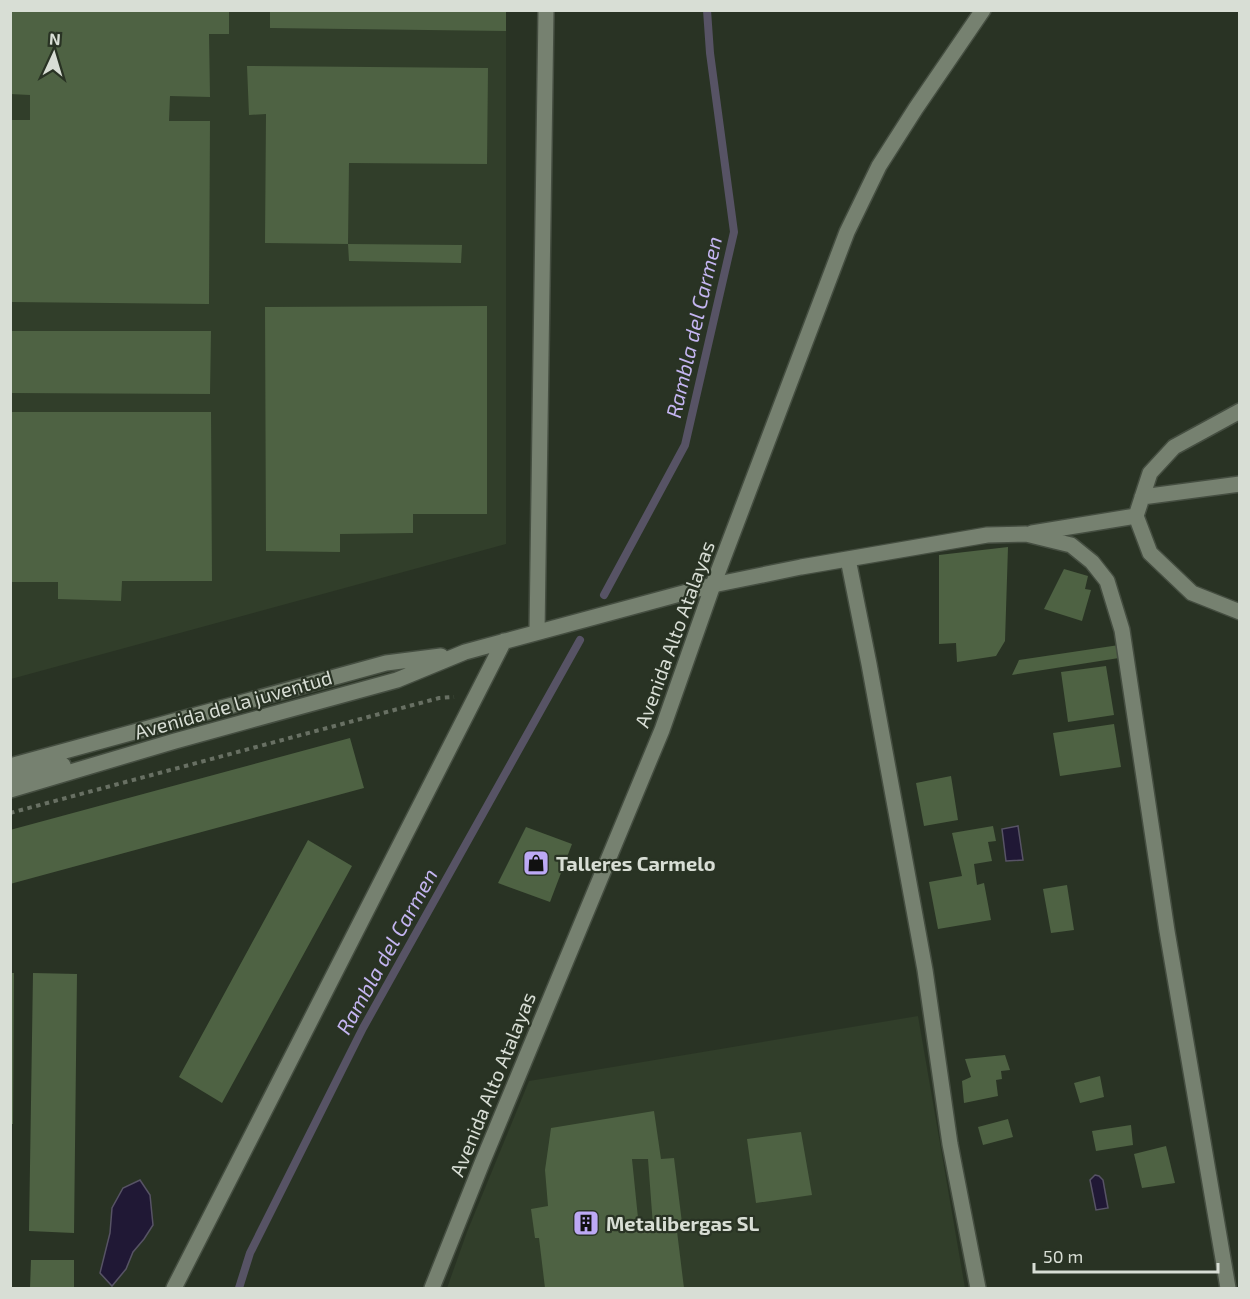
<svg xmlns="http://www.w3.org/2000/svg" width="1250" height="1299" font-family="'Exo 2',sans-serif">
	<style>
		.built { fill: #313e2a }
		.water { fill: #201835; stroke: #575365; stroke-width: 1.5 }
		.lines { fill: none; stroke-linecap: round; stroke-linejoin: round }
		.stream { stroke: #575365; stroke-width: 8 }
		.building { fill: #4e6243; fill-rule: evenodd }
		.street-casing { stroke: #454e41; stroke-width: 18 }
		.secondary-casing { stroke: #454e41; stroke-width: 18 }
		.path { stroke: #687063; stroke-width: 4; stroke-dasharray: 4.5 4.5; stroke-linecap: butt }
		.street { stroke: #768170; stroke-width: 15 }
		.secondary { stroke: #768170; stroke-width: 15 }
		.labels { text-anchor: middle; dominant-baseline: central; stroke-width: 4.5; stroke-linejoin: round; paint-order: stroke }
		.street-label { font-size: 20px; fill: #d8ded5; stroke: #293324 }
		.poi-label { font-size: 20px; font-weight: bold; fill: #d8ded5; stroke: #293324; text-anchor: start }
		.water-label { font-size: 21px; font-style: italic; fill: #c4b5f1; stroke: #293324 }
	</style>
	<rect width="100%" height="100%" fill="#293324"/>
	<path class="built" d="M11,11H506V544L11,679Z
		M918,1016L965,1288H447L467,1232L529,1081Z"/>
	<path class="water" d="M1018,826L1023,860L1006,861L1002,829Z
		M1095,1175L1099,1176L1103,1180L1108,1208L1096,1210L1090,1180Z
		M140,1180L150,1195L153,1225L144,1239L133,1252L126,1269L112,1286L100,1273L110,1233L112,1208L123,1188Z"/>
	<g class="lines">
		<path class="stream" d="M604,595L685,445L734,232L710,53L707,10
			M239,1288L250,1253L363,1028L580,640"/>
	</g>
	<path class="building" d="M10,10H229V34H209L210,97L170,96L169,121H210L209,304L10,302V120H30V95L10,94Z
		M270,10H506V31L270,28Z
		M247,66L488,68L487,164L349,163L348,244L265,243L266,114L249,115Z
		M348,244L462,245L461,263L349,261Z
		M487,306V514H413V533L340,534V552L266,551L265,307Z
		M10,331H211L210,394L10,393Z
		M10,412H211L212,581H122L121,601L58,599V582H10Z
		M1008,547L1005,641L996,656L957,662L956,643L939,644V555Z
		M1064,569L1088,576L1085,589L1091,590L1082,621L1044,609Z
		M1119,645V658L1012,675L1019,660Z
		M1106,666L1114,715L1068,722L1061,672Z
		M1114,724L1121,767L1060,776L1053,733Z
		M350,738L364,788L10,884V830Z
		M951,776L958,820L924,826L916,783Z
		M993,826L996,841L988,842L992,861L974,864L977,885L984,883L991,920L938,929L929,882L962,876L952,833Z
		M526,827L572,844L550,902L498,883Z
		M308,840L352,866L222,1103L179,1077Z
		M1067,885L1074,930L1051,933L1043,889Z
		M10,973H14L13,1124H10Z
		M33,973L77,974L74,1233L29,1231Z
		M1005,1055L1010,1070L1001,1071L1002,1079L996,1080L998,1096L964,1103L962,1081L971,1077L965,1059Z
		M1100,1076L1104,1097L1080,1103L1074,1083Z
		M654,1111L661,1159L674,1158L682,1223H676L684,1288H545L539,1238H535L531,1209L548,1206L545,1170L551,1128ZM632,1159H648L653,1226L639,1228Z
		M1008,1119L1013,1137L983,1145L978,1127Z
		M1131,1125L1133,1145L1096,1151L1092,1131Z
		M801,1132L812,1195L756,1203L747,1139Z
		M1166,1146L1175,1183L1142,1188L1134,1154Z
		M31,1260H74V1288H30Z"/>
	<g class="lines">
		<defs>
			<path id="street" d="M1142,497L1240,484
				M1136,516L1150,553L1192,593L1240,612
				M1032,533L1136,516L1150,473L1174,447L1240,411
				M848,559L869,664L925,970L950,1144L978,1288
				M537,632L546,10
				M10,766L386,663L441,656
				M10,779L63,765
				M10,790L175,741L397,680L465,652L713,585L801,567L987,535L1026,534L1071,545L1092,562L1107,581L1122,630L1167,931L1228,1288
				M174,1288L504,641"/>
			<path id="secondary" d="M432,1288L482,1163L662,730L713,585L847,232L879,166L916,108L983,10"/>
		</defs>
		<use href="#street" class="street-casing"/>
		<use href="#secondary" class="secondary-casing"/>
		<path class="path" d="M10,813L439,698L454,697"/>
		<use href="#street" class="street"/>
		<use href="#secondary" class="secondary"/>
	</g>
	<defs>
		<symbol id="shop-square" viewBox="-11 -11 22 22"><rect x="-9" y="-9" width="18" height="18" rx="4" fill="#bda9f5" stroke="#293324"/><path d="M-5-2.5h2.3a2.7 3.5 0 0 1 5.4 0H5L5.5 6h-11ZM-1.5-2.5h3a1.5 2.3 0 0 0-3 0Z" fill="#111"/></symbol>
		<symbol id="building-square" viewBox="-11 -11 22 22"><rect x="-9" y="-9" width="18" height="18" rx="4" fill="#bda9f5" stroke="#293324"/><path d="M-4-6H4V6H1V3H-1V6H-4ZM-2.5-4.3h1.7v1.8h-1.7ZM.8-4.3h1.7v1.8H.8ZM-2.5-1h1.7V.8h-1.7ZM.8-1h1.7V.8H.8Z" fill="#111"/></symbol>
	</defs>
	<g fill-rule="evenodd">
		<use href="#shop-square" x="521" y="848" width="30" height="30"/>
		<use href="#building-square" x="571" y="1208" width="30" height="30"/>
	</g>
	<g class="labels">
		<g class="street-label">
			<text transform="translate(674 634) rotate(-70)">Avenida Alto Atalayas</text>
			<text transform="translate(233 704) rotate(-16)">Avenida de la juventud</text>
			<text transform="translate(492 1084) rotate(-68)">Avenida Alto Atalayas</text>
		</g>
		<g class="poi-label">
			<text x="556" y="863">Talleres Carmelo</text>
			<text x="606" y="1223">Metalibergas SL</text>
		</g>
		<g class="water-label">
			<text transform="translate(693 327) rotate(-77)">Rambla del Carmen</text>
			<text transform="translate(386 951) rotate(-61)">Rambla del Carmen</text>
		</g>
	</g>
	<rect width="1250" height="1299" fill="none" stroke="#d8ded5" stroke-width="24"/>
	<g transform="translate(54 54) rotate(4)" stroke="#293324" stroke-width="4.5" paint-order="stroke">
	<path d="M0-4.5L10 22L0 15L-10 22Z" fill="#d8ded5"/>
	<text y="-9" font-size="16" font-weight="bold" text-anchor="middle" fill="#d8ded5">N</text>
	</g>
	<path d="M1034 1263v9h184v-9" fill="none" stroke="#d8ded5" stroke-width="3"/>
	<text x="1043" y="1263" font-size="18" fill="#d8ded5" stroke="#293324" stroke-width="4.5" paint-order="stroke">50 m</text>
</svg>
